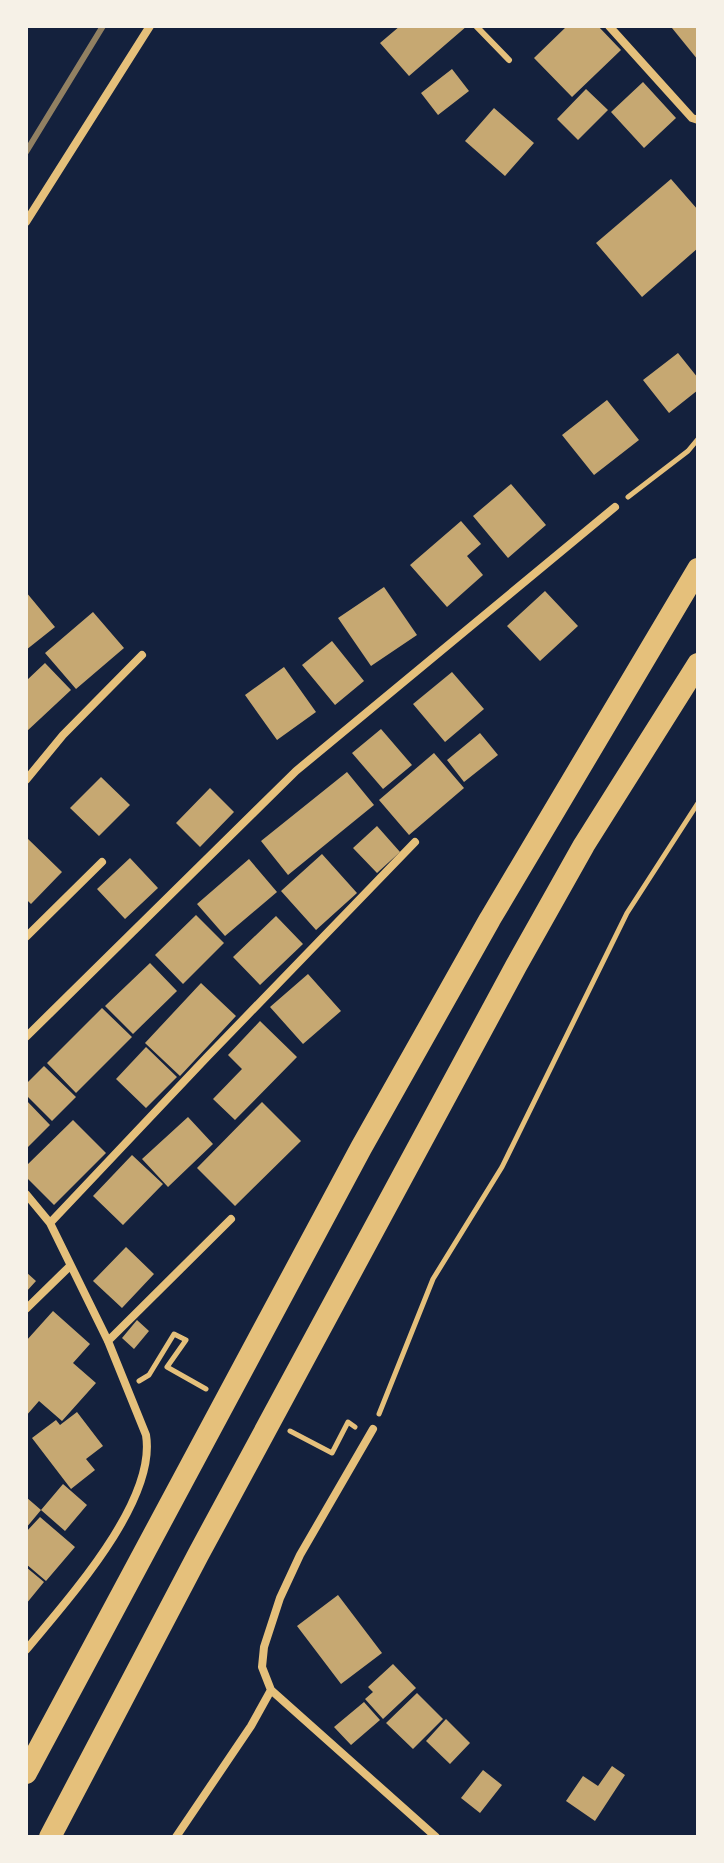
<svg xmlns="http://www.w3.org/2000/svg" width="724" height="1863" font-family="Arial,sans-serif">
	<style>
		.building { fill: #c6a872 }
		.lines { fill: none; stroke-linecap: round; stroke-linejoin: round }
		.path { stroke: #e5c07b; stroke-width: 5 }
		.service { stroke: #e5c07b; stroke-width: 6 }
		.minor { stroke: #e5c07b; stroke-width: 8 }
		.motorway { stroke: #e5c07b; stroke-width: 22 }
		.rail { stroke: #918062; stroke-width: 6 }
	</style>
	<rect width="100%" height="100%" fill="#14213d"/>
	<path class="building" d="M400,26H467L409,76L380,43Z
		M567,26H598L621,50L572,97L534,58Z
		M675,26H698V60L672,28Z
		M452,69L469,91L438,115L421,93Z
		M643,82L676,118L644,148L611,112Z
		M586,89L608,110L578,140L557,119Z
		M494,108L534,143L505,176L465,141Z
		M671,179L698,210V248L642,297L596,243Z
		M678,353L698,378V390L669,413L643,380Z
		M607,400L639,440L594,475L562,435Z
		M511,484L546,525L508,558L473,516Z
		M461,521L481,544L467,556L483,575L447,607L410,565Z
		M384,587L417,635L371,666L338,618Z
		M545,591L578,626L540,661L507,626Z
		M26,592L55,627L26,650Z
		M93,612L124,648L76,689L45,653Z
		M332,641L364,681L335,705L302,665Z
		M45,663L71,690L26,732V681Z
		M284,667L316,712L277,740L245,695Z
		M452,672L484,709L445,742L413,704Z
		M381,729L412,765L383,789L352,753Z
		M480,733L498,755L464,782L447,760Z
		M434,753L464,788L409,835L379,800Z
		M347,772L374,805L288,875L261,841Z
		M101,777L130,805L99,836L70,808Z
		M210,788L234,812L200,847L176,823Z
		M377,826L400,852L377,873L353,848Z
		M26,837L62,872L31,904L26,899Z
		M322,854L357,893L316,930L281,891Z
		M130,858L158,888L125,919L97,889Z
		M249,859L277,892L225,936L197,904Z
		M196,915L224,943L183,984L155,955Z
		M276,916L303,944L260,985L233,957Z
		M150,963L177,991L133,1034L105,1006Z
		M308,974L341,1011L303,1044L270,1007Z
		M201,983L236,1016L180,1076L145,1043Z
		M102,1008L132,1037L76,1093L47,1063Z
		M260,1021L297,1057L235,1120L213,1099L242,1069L228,1055Z
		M146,1047L177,1077L146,1108L116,1079Z
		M44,1066L76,1097L52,1121L26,1095V1084Z
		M26,1100L50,1125L26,1149Z
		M262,1102L301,1141L235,1206L197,1168Z
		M188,1117L213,1144L168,1187L142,1159Z
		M73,1120L106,1153L54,1205L26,1177V1166Z
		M132,1155L163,1184L123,1225L93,1196Z
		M126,1247L154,1274L122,1308L93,1281Z
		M26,1272L36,1281L26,1292Z
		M53,1311L90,1344L73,1363L96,1383L62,1421L39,1401L26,1416V1341Z
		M137,1320L149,1331L134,1349L122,1338Z
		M77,1412L103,1446L86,1459L95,1470L71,1489L32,1438L56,1420L60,1425Z
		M63,1484L87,1505L65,1531L41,1510Z
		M26,1497L41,1510L26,1528Z
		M40,1517L75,1547L46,1581L26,1564V1532Z
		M26,1567L44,1582L26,1604Z
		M338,1595L382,1653L341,1684L297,1626Z
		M393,1664L416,1688L383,1719L365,1699L373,1692L368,1687Z
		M417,1693L443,1719L413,1749L386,1723Z
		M364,1702L380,1720L351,1745L334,1727Z
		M446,1719L470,1743L450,1764L426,1741Z
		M612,1766L625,1775L595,1821L566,1801L583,1776L598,1786Z
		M483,1770L502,1785L480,1813L461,1798Z"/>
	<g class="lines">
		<path class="path" d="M628,497L688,451L698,439
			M139,1381L149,1375L174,1334L186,1340L167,1367L206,1389
			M379,1414L433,1279L502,1167L627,913L698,803
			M290,1431L332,1453L348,1422L355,1427"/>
		<path class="service" d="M476,26L509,60"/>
		<path class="minor" d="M609,26L692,118L698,120
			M26,222L150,26
			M26,780L63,735L142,655
			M26,937L102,862
			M26,1037L296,771L615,507
			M26,1194L50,1223L108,1341L146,1435C157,1502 67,1600 26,1650
			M50,1223L207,1057L415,842
			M26,1309L70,1266
			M108,1341L231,1219
			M373,1429L300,1555L280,1598L264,1647L262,1667L271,1690L436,1837
			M176,1837L251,1726L271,1690"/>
		<path class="motorway" d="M26,1773L361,1148L490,919L698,569
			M50,1837L198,1555L516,966L584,845L698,664"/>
		<path class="rail" d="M26,152L103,26"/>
	</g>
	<rect width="724" height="1863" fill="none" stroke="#f6f1e7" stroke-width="56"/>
</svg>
